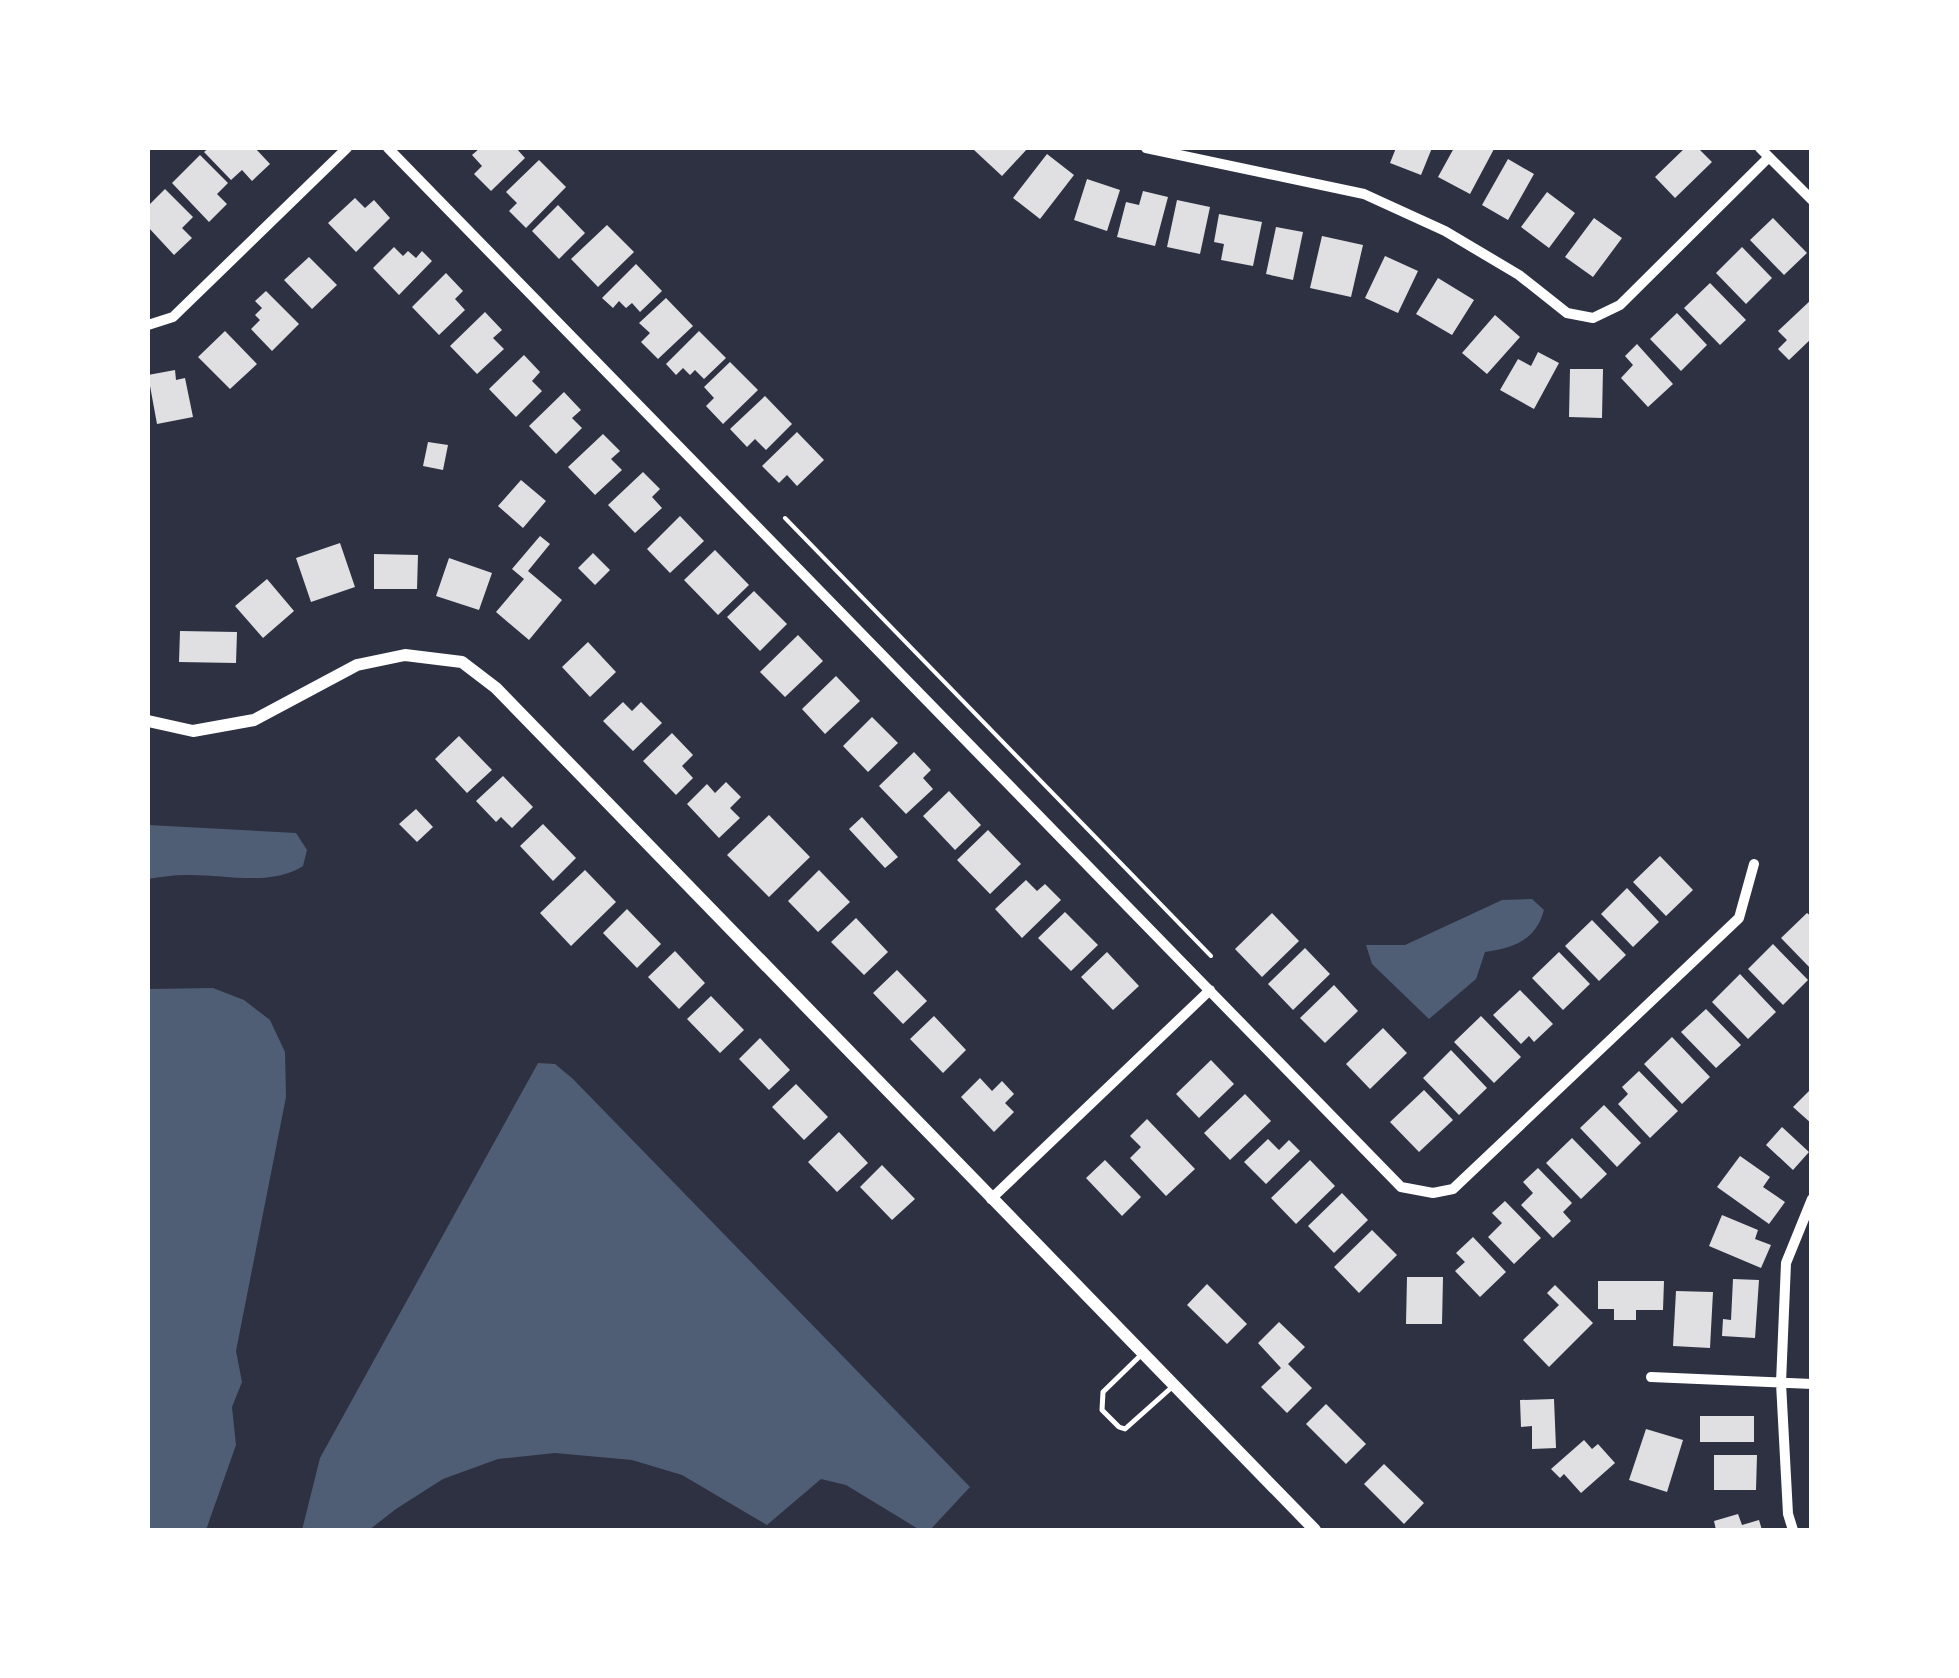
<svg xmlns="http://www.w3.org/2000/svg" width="1959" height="1678" font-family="'Playfair Display',serif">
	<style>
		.water { fill: #4f5d75 }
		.building { fill: #e0e0e3 }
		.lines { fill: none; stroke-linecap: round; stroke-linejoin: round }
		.path { stroke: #fff; stroke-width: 4 }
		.service { stroke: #fff; stroke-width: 5 }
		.minor { stroke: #fff; stroke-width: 10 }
		.tertiary { stroke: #fff; stroke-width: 12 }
	</style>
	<rect width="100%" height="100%" fill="#2d3142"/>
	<path class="water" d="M148,825L296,833L307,850L303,866C271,887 224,874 187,875C174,875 161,877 148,879Z
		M1532,899L1544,910C1536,940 1514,948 1485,952L1476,979L1429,1019L1372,964L1366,945H1405L1502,900Z
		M213,988L244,1000L270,1020L285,1052L286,1097L236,1351L242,1382L232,1407L236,1445L206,1530H148V989Z
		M538,1063L555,1064L573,1079L970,1487L930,1530H920L846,1485L821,1479L767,1525L682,1475L632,1460L555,1453L498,1459L443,1479L396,1509L369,1530H302L320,1458Z"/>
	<path class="building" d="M209,148H255L270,164L252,181L242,170L231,180L204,152Z
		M480,148H516L525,158L491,191L474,174L482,166L472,155Z
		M977,148H1028L1002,176L974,150Z
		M1396,148H1432L1421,175L1390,163Z
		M1454,148L1494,149L1470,194L1438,177Z
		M1685,148H1698L1712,162L1675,198L1655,177Z
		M1047,154L1074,175L1040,219L1013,198Z
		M200,155L228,183L217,194L227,204L209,222L172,183Z
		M1508,159L1534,174L1508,220L1482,205Z
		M539,160L566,187L526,228L509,211L517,203L506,192Z
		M1087,179L1120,190L1107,231L1074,220Z
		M165,189L193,217L182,228L192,238L174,255L148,227V206Z
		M1143,191L1168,197L1155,246L1117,237L1126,202L1139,205Z
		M1547,192L1575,213L1549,248L1521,227Z
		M355,198L365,208L374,200L390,218L356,252L328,223Z
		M1177,200L1210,207L1200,254L1167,247Z
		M558,205L585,233L559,259L532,231Z
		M1219,214L1262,222L1253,266L1221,260L1224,244L1214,242Z
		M1594,218L1622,238L1593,277L1565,257Z
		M1773,218L1807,253L1784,275L1750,240Z
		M607,225L634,252L598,287L571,259Z
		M1276,227L1303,232L1293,280L1266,274Z
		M1322,236L1363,245L1351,297L1310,288Z
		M394,247L403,256L408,251L416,258L422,251L432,261L399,295L373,268Z
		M1742,247L1772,278L1746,304L1716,273Z
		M1385,256L1418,271L1398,313L1365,298Z
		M309,257L337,285L312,309L284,280Z
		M636,264L662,291L640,312L632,303L626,308L619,301L613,308L602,298Z
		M446,273L463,291L455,299L465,310L439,335L412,307Z
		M1438,278L1474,300L1452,335L1416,314Z
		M1710,283L1746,320L1720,345L1684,308Z
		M266,291L299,324L272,351L251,329L260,320L255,315L262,308L255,301Z
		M666,298L693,326L658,359L641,342L650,333L639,323Z
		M1812,299V338L1789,360L1778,349L1787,340L1778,331Z
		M485,312L502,330L493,338L504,349L477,374L450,346Z
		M1677,313L1707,345L1681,371L1650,339Z
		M1495,315L1520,337L1487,374L1462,353Z
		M225,331L257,364L230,389L198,357Z
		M699,331L726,358L704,379L695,370L690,375L683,368L676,375L666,364Z
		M1637,344L1673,384L1648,407L1621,378L1633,365L1625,356Z
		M1538,352L1559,363L1534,409L1500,390L1518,359L1531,366Z
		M524,355L540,372L532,381L542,391L516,417L489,389Z
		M730,362L758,390L723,424L706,406L714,398L704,387Z
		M1570,369H1603L1602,418L1569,417Z
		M175,370L176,380L185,378L193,417L157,424L148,375Z
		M564,392L581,410L572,418L582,428L556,454L529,426Z
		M765,396L792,424L766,450L755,439L747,447L730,429Z
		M797,432L824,460L797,486L787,475L779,483L762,466Z
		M603,434L620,451L611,459L622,470L595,495L568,467Z
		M428,442L448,445L443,470L423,466Z
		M643,472L660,489L652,497L662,508L635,533L608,505Z
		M521,480L546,501L523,528L498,506Z
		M680,516L704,541L670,573L647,549Z
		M540,536L550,544L528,571L562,600L529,640L496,612L524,579L512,569Z
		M340,543L355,587L311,602L296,558Z
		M715,550L749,585L718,615L684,580Z
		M593,553L610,570L595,585L578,568Z
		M374,554L418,555L417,589H374Z
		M449,558L492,573L479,610L436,596Z
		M267,579L294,611L263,638L235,606Z
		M754,591L787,624L760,651L727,617Z
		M180,631L237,632L236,663L179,662Z
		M798,635L823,661L785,697L760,672Z
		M588,642L616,672L590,697L562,667Z
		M836,676L860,701L825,734L802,709Z
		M623,702L632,711L641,702L662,723L633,751L603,721Z
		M872,717L898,743L868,772L843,746Z
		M672,733L693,755L682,766L693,778L676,795L643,761Z
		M459,736L492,770L467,793L435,759Z
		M914,752L931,770L923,778L933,789L906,814L879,786Z
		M503,776L533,807L512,828L501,817L496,822L476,801Z
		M726,782L741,797L730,808L740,818L719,838L687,804L707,784L715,793Z
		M949,791L981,825L955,850L923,816Z
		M416,809L433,827L417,842L399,824Z
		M769,815L810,857L769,897L727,855Z
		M862,817L898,857L885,868L849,829Z
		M543,824L576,858L553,881L520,846Z
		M988,830L1021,864L990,894L957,860Z
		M1660,856L1693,890L1666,916L1633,882Z
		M585,870L616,902L571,946L540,913Z
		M819,870L850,902L818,932L788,901Z
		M1026,880L1037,891L1045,884L1061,900L1022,938L995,909Z
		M1627,888L1659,922L1633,947L1601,914Z
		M627,909L661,944L637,968L603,933Z
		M1065,912L1098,945L1071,971L1038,938Z
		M1272,913L1299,941L1262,977L1235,949Z
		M1807,913L1812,917V970L1781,938Z
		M856,918L888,952L864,975L831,942Z
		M1592,920L1626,955L1599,981L1565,946Z
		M1773,944L1808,980L1783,1005L1748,969Z
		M1305,948L1330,974L1293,1010L1268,984Z
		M675,951L705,983L679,1009L648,977Z
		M1107,952L1139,986L1113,1010L1081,977Z
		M1559,952L1590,984L1563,1010L1532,978Z
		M897,970L927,1001L903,1024L873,993Z
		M1740,974L1776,1012L1748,1039L1712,1002Z
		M1334,985L1358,1011L1325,1043L1300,1018Z
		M1520,990L1553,1024L1534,1042L1529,1036L1521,1044L1493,1015Z
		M711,996L744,1030L720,1053L687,1019Z
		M1706,1009L1741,1045L1716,1068L1681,1032Z
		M934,1016L966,1050L943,1073L910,1039Z
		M1481,1016L1521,1057L1494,1083L1454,1042Z
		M1383,1028L1407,1053L1370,1089L1346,1064Z
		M1672,1037L1710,1077L1682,1104L1644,1064Z
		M760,1038L790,1070L769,1090L739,1059Z
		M1451,1050L1487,1088L1459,1115L1423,1078Z
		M1211,1060L1234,1084L1199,1118L1176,1094Z
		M1639,1071L1678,1111L1650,1138L1618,1104L1628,1094L1622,1087Z
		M980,1078L992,1091L1002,1081L1014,1094L1005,1103L1014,1112L994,1132L961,1097Z
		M796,1084L828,1117L804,1140L772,1107Z
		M1812,1088V1124L1793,1107Z
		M1424,1090L1453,1120L1419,1152L1390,1122Z
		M1245,1094L1271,1121L1230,1160L1204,1133Z
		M1604,1105L1641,1143L1617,1167L1580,1128Z
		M1147,1119L1195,1169L1166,1196L1130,1158L1141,1147L1130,1136Z
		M1782,1127L1809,1152L1793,1170L1766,1145Z
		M839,1132L868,1163L837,1192L808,1162Z
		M1572,1138L1607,1174L1581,1199L1546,1163Z
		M1268,1139L1279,1150L1289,1140L1300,1151L1266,1184L1244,1162Z
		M1740,1156L1770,1177L1763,1187L1785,1202L1769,1224L1717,1187Z
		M1105,1160L1141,1197L1122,1216L1086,1178Z
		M1310,1160L1335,1186L1296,1224L1271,1198Z
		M882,1165L915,1199L892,1220L860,1187Z
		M1538,1168L1572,1203L1563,1212L1571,1221L1553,1238L1521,1205L1533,1193L1523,1182Z
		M1342,1193L1368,1220L1334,1253L1308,1226Z
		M1505,1201L1541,1238L1514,1264L1488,1237L1502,1223L1492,1213Z
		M1722,1215L1758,1230L1755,1239L1771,1245L1761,1268L1709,1246Z
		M1372,1230L1397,1255L1359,1293L1334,1267Z
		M1473,1237L1506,1272L1480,1297L1455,1271L1465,1262L1456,1253Z
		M1407,1277H1443L1442,1324H1406Z
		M1733,1279L1759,1280L1755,1338L1722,1336L1723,1319L1731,1320Z
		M1598,1281H1664L1663,1310H1636V1320H1614V1309H1598Z
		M1207,1284L1247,1324L1227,1344L1187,1305Z
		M1555,1285L1593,1323L1549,1367L1523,1340L1559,1305L1547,1293Z
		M1676,1291L1713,1292L1710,1348L1673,1346Z
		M1279,1322L1305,1347L1288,1364L1312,1388L1287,1413L1261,1387L1281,1368L1258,1343Z
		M1554,1399L1556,1448L1532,1449V1426L1521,1427L1520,1400Z
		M1326,1404L1366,1444L1346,1464L1306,1424Z
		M1700,1416H1754V1442H1700Z
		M1646,1429L1683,1440L1667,1492L1629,1480Z
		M1584,1440L1592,1449L1598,1444L1615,1463L1581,1493L1564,1474L1560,1478L1551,1469Z
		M1714,1455H1757L1756,1490H1714Z
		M1384,1464L1424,1503L1404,1524L1364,1484Z
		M1738,1514L1742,1525L1759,1520L1762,1530H1716L1714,1521Z"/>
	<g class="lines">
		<path class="path" d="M785,518L1211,956"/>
		<path class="service" d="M1141,1355L1103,1392L1102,1410L1119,1427L1125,1429L1171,1388"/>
		<path class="minor" d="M388,148L1401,1187L1433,1193L1453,1189L1739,918L1754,864
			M1146,148L1364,194L1445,231L1519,275L1567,313L1593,318L1620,305L1769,157
			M1760,148L1812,200
			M148,325L173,317L347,148
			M991,1199L1210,990
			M1651,1377L1812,1384
			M1793,1530L1788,1514L1781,1383L1786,1263L1812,1199"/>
		<path class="tertiary" d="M148,721L193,731L254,720L357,665L405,655L462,662L496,688L1315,1530"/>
	</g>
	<rect width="1959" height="1678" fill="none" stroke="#ffffff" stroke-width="300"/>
</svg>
